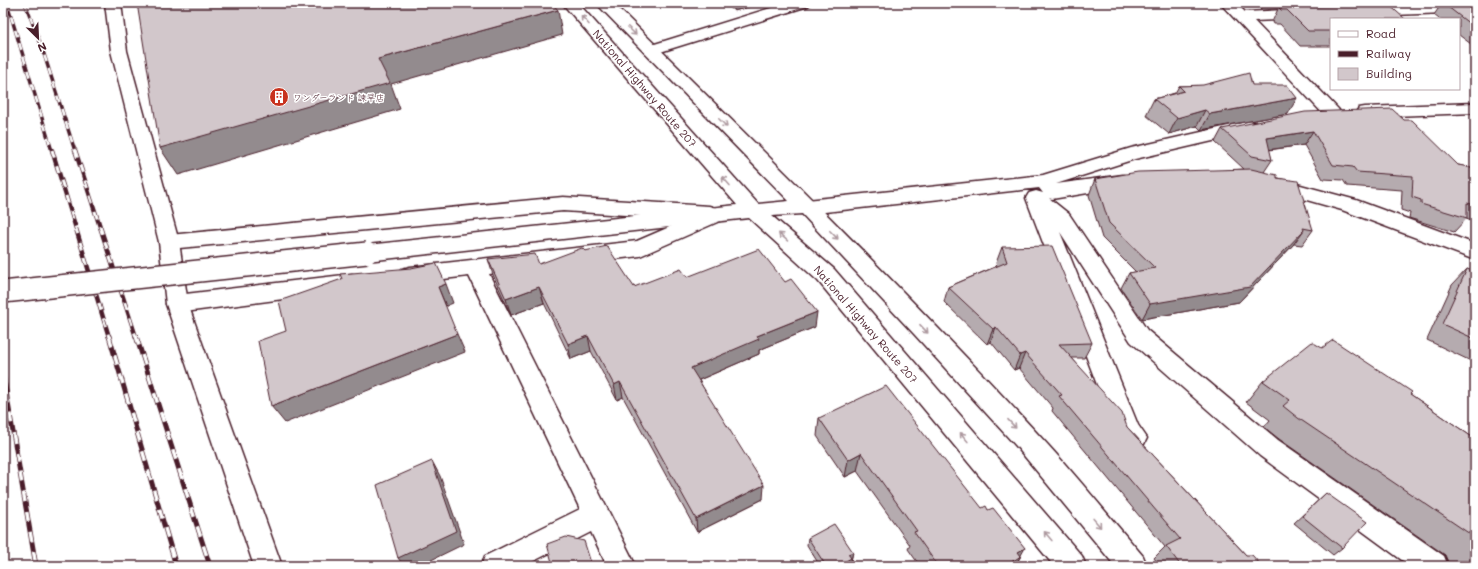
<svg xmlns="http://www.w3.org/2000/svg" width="1478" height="569" font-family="Mali,'Klee One',sans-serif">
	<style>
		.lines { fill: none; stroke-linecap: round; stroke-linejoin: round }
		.street-casing { stroke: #4a1f2b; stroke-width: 3 }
		.secondary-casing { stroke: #4a1f2b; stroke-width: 3 }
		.street { fill: #fff; fill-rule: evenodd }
		.secondary { fill: #fff; fill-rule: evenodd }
		.rail-far2-casing { stroke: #4a1f2b; stroke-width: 3.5 }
		.rail-far1-casing { stroke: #4a1f2b; stroke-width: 4.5 }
		.rail-casing { stroke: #4a1f2b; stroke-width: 5 }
		.rail-far2 { stroke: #fff; stroke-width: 2.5; stroke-dasharray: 7; stroke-linecap: butt }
		.rail-far1 { stroke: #fff; stroke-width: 3; stroke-dasharray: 8; stroke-linecap: butt }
		.rail { stroke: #fff; stroke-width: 3.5; stroke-dasharray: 10; stroke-linecap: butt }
		.secondary-bridge-casing { stroke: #4a1f2b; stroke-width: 24; stroke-linecap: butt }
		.secondary-bridge { stroke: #fff; stroke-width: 21 }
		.wall { fill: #b5abaf; stroke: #4a1f2b }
		.shaded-wall { fill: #938b8e; stroke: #4a1f2b }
		.building { fill: #d2c7cb; stroke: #4a1f2b }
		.oneway { stroke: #ae9aa0 }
		.labels { text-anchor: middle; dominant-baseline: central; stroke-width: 3; stroke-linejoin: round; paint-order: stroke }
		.far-poi-label { font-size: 9px; fill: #4a1f2b; stroke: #fff; text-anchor: start }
		.street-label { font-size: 11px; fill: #4a1f2b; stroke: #fff }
	</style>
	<rect width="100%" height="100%" fill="#fff"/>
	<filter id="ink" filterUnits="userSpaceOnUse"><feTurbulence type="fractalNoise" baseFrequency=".025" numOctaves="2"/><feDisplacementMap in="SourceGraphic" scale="8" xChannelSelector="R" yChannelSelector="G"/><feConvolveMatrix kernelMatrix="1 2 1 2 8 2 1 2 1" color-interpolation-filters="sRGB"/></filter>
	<g filter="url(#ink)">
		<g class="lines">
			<defs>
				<path id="street" d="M787,3H811L808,6L657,53L651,55L645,53L643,50L645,47Z
					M1220,3H1236L1245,12L1305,9L1310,11L1313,14L1310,17L1305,19L1254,21L1338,109L1341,113L1338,117L1332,118L1326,117Z
					M1475,3V12L1365,16L1360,14L1357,11L1360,8L1365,6Z
					M1475,103V113L1365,117L1359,116L1356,112L1359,108L1365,107Z
					M1250,121L1256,123L1259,127L1256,131L1135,159L1056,184L1123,175L1130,176L1133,181L1130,186L1052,199L1049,198L1069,214L1147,330L1278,440L1444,556L1448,566H1410L1260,456L1131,342L1060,232L1138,425L1147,438L1143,446C1128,451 1122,446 1115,432L1026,198L1029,193L1036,191L1043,193L1039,188L807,214L800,212L797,207L800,202L807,200L1043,175L1131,148Z
					M1271,177L1356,200L1475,244V260L1342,210L1264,188L1261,183L1264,178Z
					M563,197L709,206L722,210L725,215L722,220L640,256L489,274L636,566H607L591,532L524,566H481L485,556L580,509L469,276L410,283L402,281L399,275L402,269L410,267L637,241L688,219L563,211L169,249L162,247L159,242L162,237L169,235Z
					M352,274L360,276L363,282L360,288L352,290L177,313L169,310L166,304L169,298L177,295Z"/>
				<path id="secondary" d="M105,3H121L127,51L179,242L188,304L282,566H254L166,304L159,242L111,51Z
					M562,3H578L758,204L789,201L596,3H613C760,148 908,292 1048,445C1081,481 1111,519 1143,556L1147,566H1115L1016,446L914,334L802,214L772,216L834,269L1082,556L1086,566H1054L818,281L749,218L367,261L359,258L356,253L359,248L367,245L737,205Z"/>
			</defs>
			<use href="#street" class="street-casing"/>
			<use href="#secondary" class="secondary-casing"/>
			<use href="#street" class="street"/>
			<use href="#secondary" class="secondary"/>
			<defs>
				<path id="rail-far2" d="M7,3L52,151
					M25,3L42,48L75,151"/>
				<path id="rail-far1" d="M52,150L109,337
					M75,150L136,337"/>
				<path id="rail" d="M109,336L176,566
					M136,336L210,566
					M3,374L36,566"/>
			</defs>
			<use href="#rail-far2" class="rail-far2-casing"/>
			<use href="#rail-far1" class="rail-far1-casing"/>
			<use href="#rail" class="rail-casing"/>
			<use href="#rail-far2" class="rail-far2"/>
			<use href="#rail-far1" class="rail-far1"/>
			<use href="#rail" class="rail"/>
			<defs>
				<path id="secondary-bridge" d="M3,292L367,253"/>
			</defs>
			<use href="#secondary-bridge" class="secondary-bridge-casing"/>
			<use href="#secondary-bridge" class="secondary-bridge"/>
		</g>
		<path class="wall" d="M725,3H762L734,11Z
			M1256,3H1367V4L1331,19V46H1300L1280,24H1273L1272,22L1278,9L1262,10Z
			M1418,3H1441L1419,4Z
			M1442,3H1475V47L1459,35V19H1439L1434,15Z
			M1252,85L1288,114L1201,130L1197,126L1169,134L1146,115L1154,99L1175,93L1179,86Z
			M1404,120L1458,165L1475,168V222L1466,219L1454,232L1409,218L1410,213L1401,210L1402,190L1347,186L1343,180L1323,179L1304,145L1269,150L1272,160L1264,172L1277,178L1313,230L1302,245L1294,244L1239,302L1142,319L1121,288L1129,273L1136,272L1102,238L1089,195L1095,179L1244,169L1215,142L1222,129Z
			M1002,247L1092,343L1084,358H1072L1127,427L1246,555L1262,566H1160L1154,558L1165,547L1052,411L1053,408L1019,368L1014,370L991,342L987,344L944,302L948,287L997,266L996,263Z
			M488,259L539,264L634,287L687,277L815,327L759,350V354L699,380L763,499L697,532L623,397L617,400L591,351L571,359L544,303L511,315L493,275Z
			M1467,269L1475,272V363L1427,340L1452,285Z
			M1322,348L1410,394L1475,439V566H1454L1448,562L1445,555L1279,439L1264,427L1270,420L1246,402L1263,381Z
			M819,418L982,508L1021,556L1015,566H920L908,549L910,545L857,471L845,477L817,436Z
			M1326,493L1342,548L1333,555L1294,523Z
			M808,538L853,552L850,565L848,566H820L807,545Z"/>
		<path class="shaded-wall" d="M734,3H762L734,11Z
			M558,10L562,35L391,84L400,109L178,175L160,148L378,59Z
			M1297,98L1288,114L1201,130L1210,114Z
			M1205,110L1197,126L1169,134L1177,118Z
			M1313,131L1304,145L1259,151L1267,138Z
			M1304,230L1293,245L1239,302L1142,319L1150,304Z
			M446,284L453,303L446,306L438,287Z
			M539,287L544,303L511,315L506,299Z
			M817,312L815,327L759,350V354L692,383L691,368L757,336Z
			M996,327L991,342L987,344L993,329Z
			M457,334L465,352L285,423L271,406Z
			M588,336L591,351L571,359L568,344Z
			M1025,353L1019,368L1014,370L1020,355Z
			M620,382L623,397L617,400L614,385Z
			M861,453L857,471L845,477L848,460Z
			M432,461L440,476L464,544L419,566H404L398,558Z
			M764,485L763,499L697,532L696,519Z
			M1025,548L1015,566H1005L1018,552Z
			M853,552L850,565L848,566H838L848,554Z"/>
		<path class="building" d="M137,3H552L558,10L378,59L390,83L160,148Z
			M1387,3L1405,19H1331V31H1308L1287,10H1281L1279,8Z
			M1443,3H1475V28Z
			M1249,73L1252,85H1287L1297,98L1210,114L1205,110L1177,118L1154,99L1184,91L1179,86L1203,85Z
			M1392,109L1404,120H1412L1458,165L1475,168V205L1467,203V218L1421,204V200L1412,197L1413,176L1357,172L1353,167L1333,165L1313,131L1267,138L1272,160L1252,156L1222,129L1305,112Z
			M1251,169L1277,175V178L1298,181L1313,230L1303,228L1304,230L1250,287L1150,304L1129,273L1155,268L1109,223L1095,179L1138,172Z
			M607,246L634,287L681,269L687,277L759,249L785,282L791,279L817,312L757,336L759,339L691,368L764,485L696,519L620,382L614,385L588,336L568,344L539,287L506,299L488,259L535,254L539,264L582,248L585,251Z
			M1052,246L1092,343L1059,344L1122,413L1127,427L1246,555H1252L1262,566H1203V565L1201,566H1181L1166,546L1180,539L1059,396L1062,395L1025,353L1020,355L996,327L993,329L948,287L1007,262L1002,247Z
			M436,263L446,284L438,287L457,334L271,406L258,341L286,331L279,301L342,279L340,274L411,268Z
			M1467,269L1475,272V339L1442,324Z
			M1333,340L1412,392L1410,394L1475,439V541L1473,536L1298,418L1283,406L1290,400L1263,381L1312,342L1322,348Z
			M886,386L982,508L986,506L988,510L993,508L1025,548L1018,552L1021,556L1005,566H938L914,532L917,531L861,453L848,460L819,418Z
			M432,461L456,531L398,558L377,485Z
			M1326,493L1367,522L1342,548L1302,516Z
			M834,524L853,552L848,554L851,558L838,566H826L808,538Z
			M566,537L584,541L592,566H553L547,544Z"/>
		<defs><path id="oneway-shaft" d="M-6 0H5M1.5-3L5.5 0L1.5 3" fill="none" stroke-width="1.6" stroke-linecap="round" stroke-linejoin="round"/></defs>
		<g class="oneway">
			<use href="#oneway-shaft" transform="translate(585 20) rotate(-131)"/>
			<use href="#oneway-shaft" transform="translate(632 31) rotate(45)"/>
			<use href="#oneway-shaft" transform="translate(723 123) rotate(45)"/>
			<use href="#oneway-shaft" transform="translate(726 181) rotate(-131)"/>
			<use href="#oneway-shaft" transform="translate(834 235) rotate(46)"/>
			<use href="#oneway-shaft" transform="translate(783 237) rotate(-139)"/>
			<use href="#oneway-shaft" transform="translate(924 329) rotate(47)"/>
			<use href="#oneway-shaft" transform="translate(1012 424) rotate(47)"/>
			<use href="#oneway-shaft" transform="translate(964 437) rotate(-130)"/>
			<use href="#oneway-shaft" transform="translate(1097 523) rotate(50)"/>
			<use href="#oneway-shaft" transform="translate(1048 536) rotate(-130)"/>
		</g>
	</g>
	<defs>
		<symbol id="building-disc" viewBox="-11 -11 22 22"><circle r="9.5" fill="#c8321e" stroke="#fff"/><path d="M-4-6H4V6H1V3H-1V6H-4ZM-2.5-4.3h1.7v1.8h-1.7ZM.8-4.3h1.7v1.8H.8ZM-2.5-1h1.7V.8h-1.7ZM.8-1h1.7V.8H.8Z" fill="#fff"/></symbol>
	</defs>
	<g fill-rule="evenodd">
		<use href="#building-disc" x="268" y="86" width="22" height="22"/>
	</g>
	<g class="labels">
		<g class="far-poi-label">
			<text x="293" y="97">ワンダーランド 諫早店</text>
		</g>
		<g class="street-label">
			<text transform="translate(645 88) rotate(49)">National Highway Route 207</text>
			<text transform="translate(866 324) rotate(49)">National Highway Route 207</text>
		</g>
	</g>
	<rect width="1478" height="569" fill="none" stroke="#fff" stroke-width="16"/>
	<rect x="8" y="8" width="1462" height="553" fill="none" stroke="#4a1f2b" stroke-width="1.5" filter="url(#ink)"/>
	<rect x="1330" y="18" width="130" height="72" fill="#ffffff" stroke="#b7a5aa"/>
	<rect x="1338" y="31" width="20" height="6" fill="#ffffff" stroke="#b7a5aa"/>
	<text x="1366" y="38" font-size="12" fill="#4a1f2b">Road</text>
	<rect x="1338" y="51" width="20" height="6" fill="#4a1f2b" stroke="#b7a5aa"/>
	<text x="1366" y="58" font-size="12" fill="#4a1f2b">Railway</text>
	<rect x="1338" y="68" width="20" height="12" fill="#d2c7cb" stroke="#b7a5aa"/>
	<text x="1366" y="78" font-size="12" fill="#4a1f2b">Building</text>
	<g transform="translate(38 38) rotate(156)" stroke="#ffffff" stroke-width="3" paint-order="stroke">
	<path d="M0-3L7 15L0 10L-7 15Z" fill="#4a1f2b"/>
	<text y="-6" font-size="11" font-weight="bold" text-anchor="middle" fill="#4a1f2b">N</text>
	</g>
</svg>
